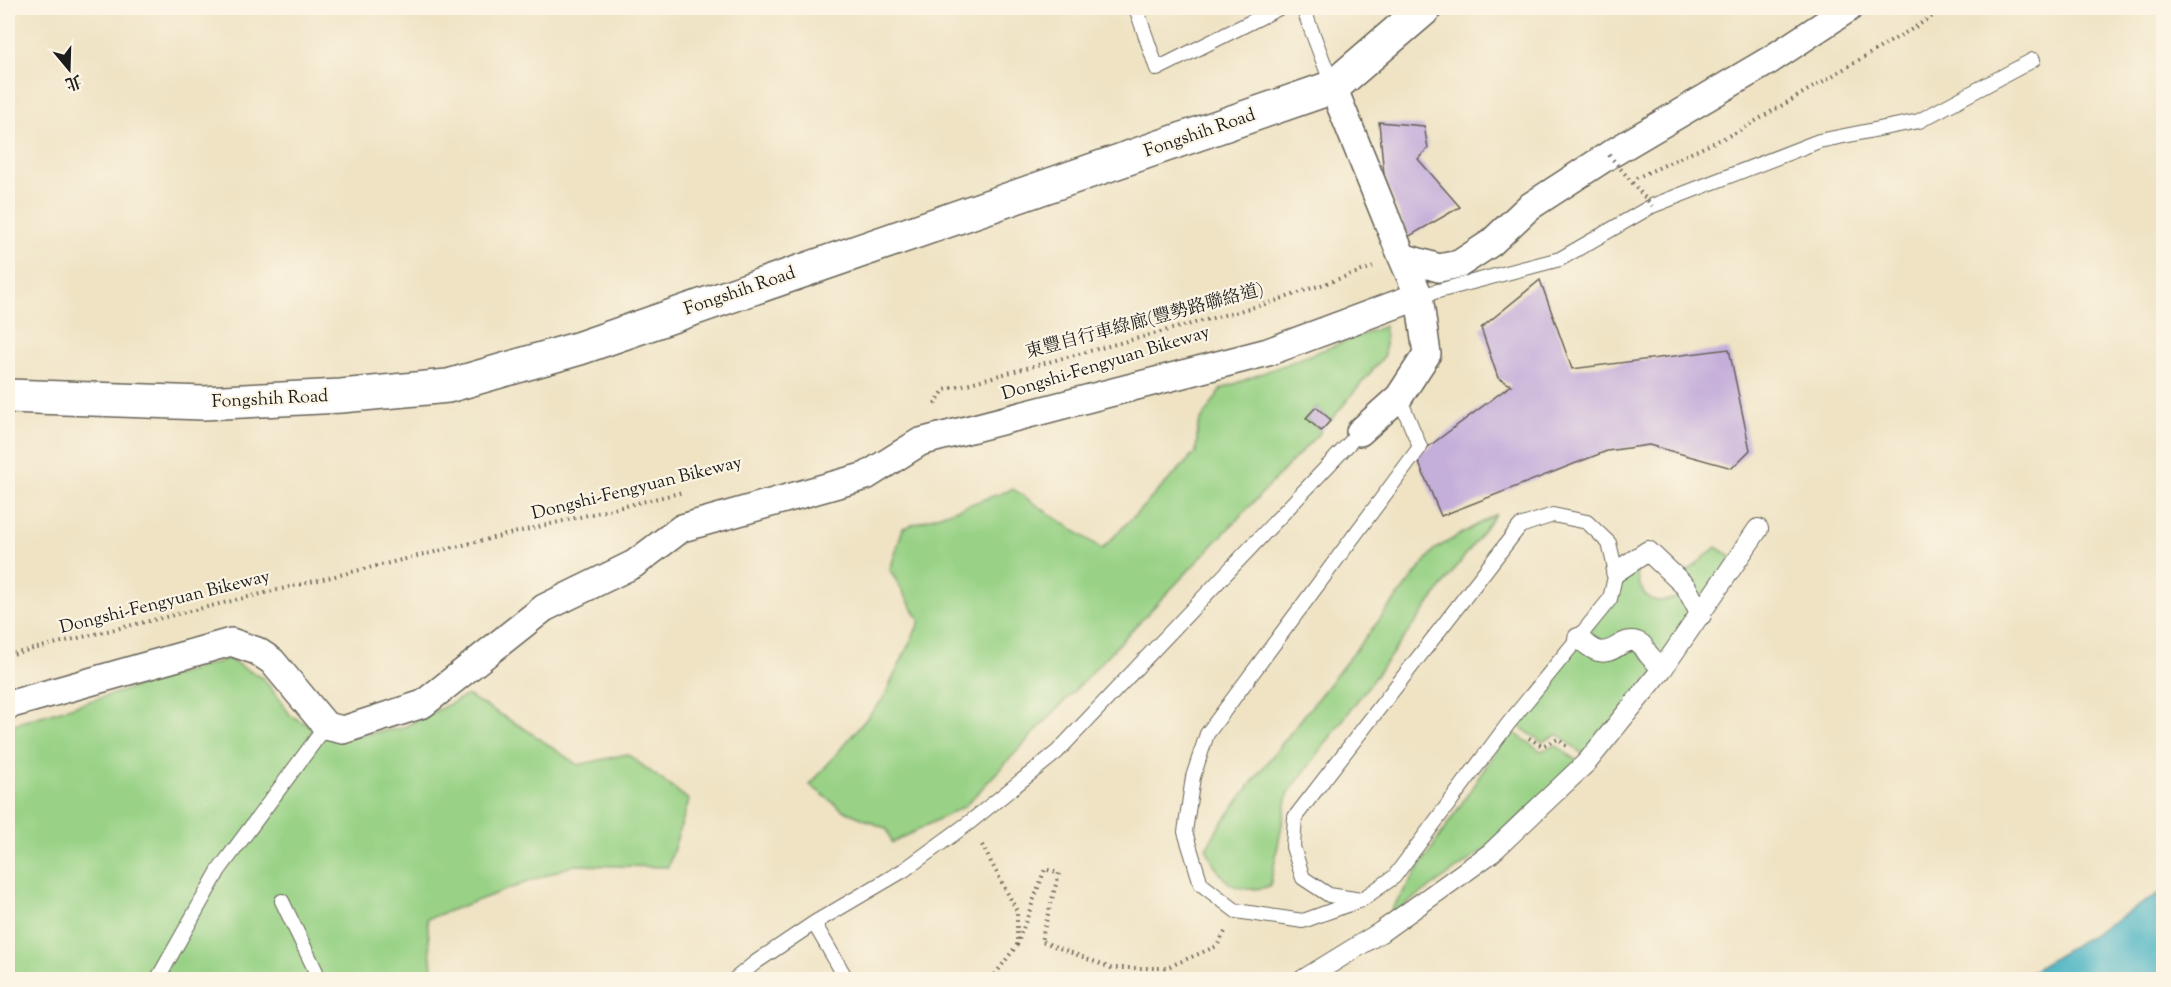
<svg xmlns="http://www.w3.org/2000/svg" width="2171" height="987" font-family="'Sorts Mill Goudy','Noto Serif TC',serif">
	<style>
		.green { fill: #99d286; stroke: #5a7751; stroke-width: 1.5 }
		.water { fill: #46b2c3; stroke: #316770; stroke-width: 1.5 }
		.building { fill: #c4aeda }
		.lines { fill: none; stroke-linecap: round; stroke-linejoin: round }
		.service-casing { stroke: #666257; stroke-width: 16 }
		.pedestrian-casing { stroke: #666257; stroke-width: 22 }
		.minor-casing { stroke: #666257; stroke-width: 30 }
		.tertiary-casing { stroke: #666257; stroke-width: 36 }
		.path { stroke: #666257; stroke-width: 4; stroke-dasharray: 1.5 4.5; stroke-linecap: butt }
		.service { stroke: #fff; stroke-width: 14 }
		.pedestrian { stroke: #fff; stroke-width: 20 }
		.minor { stroke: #fff; stroke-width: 27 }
		.tertiary { stroke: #fff; stroke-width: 33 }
		.path-bridge { stroke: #666257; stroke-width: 4; stroke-dasharray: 1.5 4.5; stroke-linecap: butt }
		.labels { text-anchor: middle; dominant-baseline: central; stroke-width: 4.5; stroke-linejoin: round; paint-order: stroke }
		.street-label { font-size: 18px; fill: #1c1c1c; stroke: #fcf5e5 }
	</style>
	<rect width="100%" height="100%" fill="#fcf5e5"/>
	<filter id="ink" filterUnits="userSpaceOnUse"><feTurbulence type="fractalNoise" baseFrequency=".0167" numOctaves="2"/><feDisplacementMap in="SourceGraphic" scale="12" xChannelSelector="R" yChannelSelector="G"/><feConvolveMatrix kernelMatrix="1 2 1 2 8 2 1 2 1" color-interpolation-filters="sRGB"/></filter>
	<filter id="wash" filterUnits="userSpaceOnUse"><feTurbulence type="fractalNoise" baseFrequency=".008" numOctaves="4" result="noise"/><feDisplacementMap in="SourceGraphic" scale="24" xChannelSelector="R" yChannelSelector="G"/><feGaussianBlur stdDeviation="1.35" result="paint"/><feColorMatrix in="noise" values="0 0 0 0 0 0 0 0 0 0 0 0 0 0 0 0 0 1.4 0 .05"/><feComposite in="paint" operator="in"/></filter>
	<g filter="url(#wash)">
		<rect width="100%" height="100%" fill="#efe3c4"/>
		<path class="green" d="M1385,326V355L1331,420L1316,407L1306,418L1321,431L965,806L892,843L887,829L843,810L810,785L883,699L920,621L890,570L903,528L1013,489L1102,549L1196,452L1198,425L1221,389Z
			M1496,514L1288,794L1270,886C1232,897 1220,879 1206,848L1219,827L1259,773L1435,549Z
			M1716,547L1733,558L1701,606L1682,577Z
			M1636,565C1639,598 1652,610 1684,594L1694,614L1662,661L1631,632L1617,636L1609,643H1596L1586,636L1622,576Z
			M1578,645H1631L1657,670L1585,756L1558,734L1542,742L1514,723Z
			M228,659L264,679L291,716L335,739L402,728L467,695L525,729L578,765L627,754L689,800L668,867L574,865L427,919L433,979L8,980V726Z
			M1510,730L1541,751L1556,745L1579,762L1487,848L1386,918Z"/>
		<path class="water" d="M2163,891V979H2019Z"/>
		<g id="blocks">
			<path class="building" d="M1379,122L1424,126L1428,148L1418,159L1460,207L1408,237L1384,175Z
				M1540,280L1572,369L1729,349L1750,450L1732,468L1649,445L1607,451L1441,516L1416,456L1511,385L1498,378L1481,328Z
				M1316,407L1331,420L1321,431L1306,418Z"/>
		</g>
	</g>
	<g filter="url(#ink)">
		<use href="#blocks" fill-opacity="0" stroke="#666257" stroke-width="1.5"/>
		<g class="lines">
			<defs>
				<path id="service" d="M1136,8L1157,69L1279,8
					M1303,8L1333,87
					M1419,296L1560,259L1652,206L1819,141L1919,121L2033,60
					M1361,900L1329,895L1303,878L1293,847L1295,817L1520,526L1553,515L1587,522L1609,543L1616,572L1610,599L1508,724L1394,877L1361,900L1303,921L1236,911L1201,884L1185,832L1193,777L1207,734L1420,447L1399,397
					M282,901L320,980
					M814,923L847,980
					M157,980L219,870L326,726
					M734,980L756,962L814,923L904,870L970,822L1057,752L1360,432"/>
				<path id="pedestrian" d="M1616,572L1648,551L1686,587L1701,615
					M1578,638C1584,642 1591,649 1598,651C1615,656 1624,633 1641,644C1644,646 1646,652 1649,655C1653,660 1658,664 1663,668
					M1303,980L1381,932L1491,853L1587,762L1663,668L1758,529"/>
				<path id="minor" d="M1333,87L1402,257L1419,296L1427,354L1399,397L1360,432
					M1402,257L1439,268L1459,264L1491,243L1529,207L1609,155L1770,60L1849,8
					M8,705L231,642L257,651L272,661L326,726L343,730L423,704L544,608L634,564L682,528L866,476L920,442L1268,352L1419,296"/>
				<path id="tertiary" d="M8,396L203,403L341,396L448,386L580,348L1333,87L1425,8"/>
			</defs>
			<use href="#service" class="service-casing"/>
			<use href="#pedestrian" class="pedestrian-casing"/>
			<use href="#minor" class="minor-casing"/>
			<use href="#tertiary" class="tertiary-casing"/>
			<path class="path" d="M1636,178L1735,133L1917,26L1945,8
				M935,404L944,390L1269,303L1373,267
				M8,655L683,492
				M1529,738L1542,746L1558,739L1566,746
				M982,845L1017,911V945L991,980
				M1017,945L1045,869L1059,873L1041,941L1111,968H1166L1217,946L1225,932"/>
			<use href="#service" class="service"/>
			<use href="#pedestrian" class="pedestrian"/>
			<use href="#minor" class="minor"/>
			<use href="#tertiary" class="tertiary"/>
			<path class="path-bridge" d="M1609,155L1652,206"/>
		</g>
	</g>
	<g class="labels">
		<g class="street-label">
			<text transform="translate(1200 134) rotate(-19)">Fongshih Road</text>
			<text transform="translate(740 292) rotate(-19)">Fongshih Road</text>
			<text transform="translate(1145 322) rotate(-15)">東豐自行車綠廊(豐勢路聯絡道)</text>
			<text transform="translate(1106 364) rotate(-17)">Dongshi-Fengyuan Bikeway</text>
			<text transform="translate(270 400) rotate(-3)">Fongshih Road</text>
			<text transform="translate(637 489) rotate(-14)">Dongshi-Fengyuan Bikeway</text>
			<text transform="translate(165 603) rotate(-14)">Dongshi-Fengyuan Bikeway</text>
		</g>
	</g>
	<rect width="2171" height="987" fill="none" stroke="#fcf5e5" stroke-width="30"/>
	<g transform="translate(69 69) rotate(161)" stroke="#fcf5e5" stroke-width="4.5" paint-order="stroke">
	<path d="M0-4.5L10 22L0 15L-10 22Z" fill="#1c1c1c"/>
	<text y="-9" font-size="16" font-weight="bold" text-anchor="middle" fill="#1c1c1c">北</text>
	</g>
</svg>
